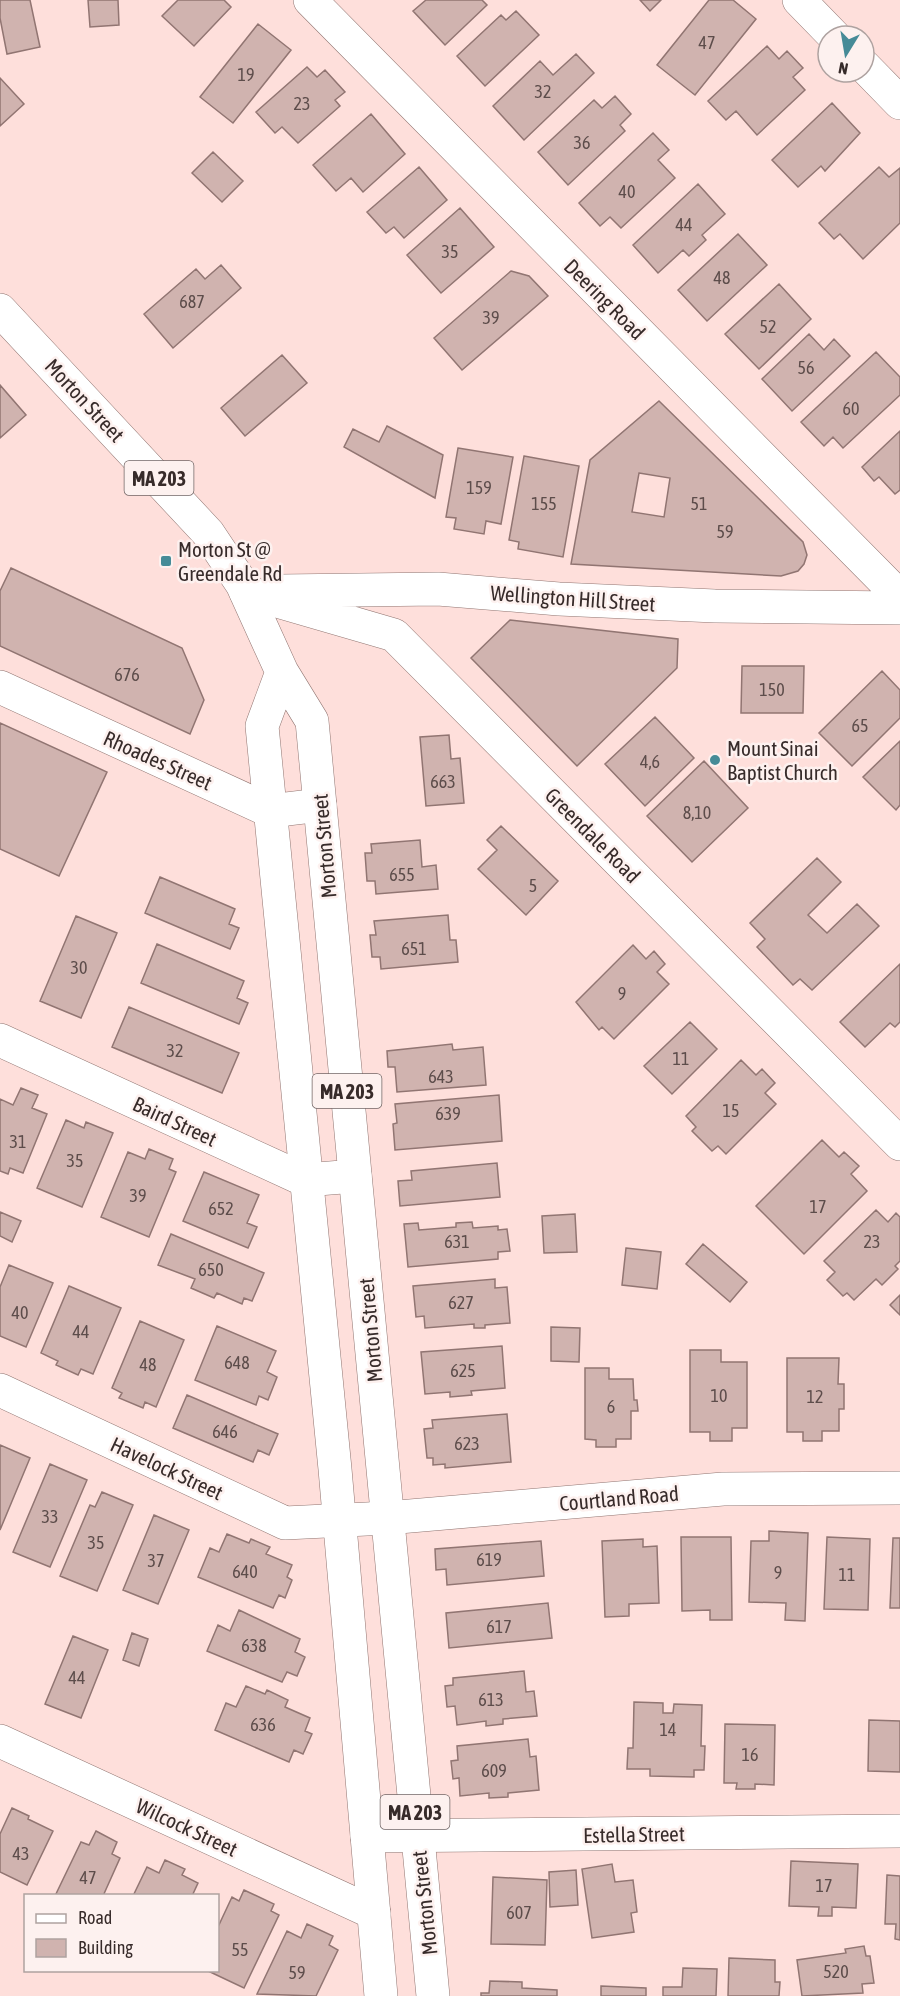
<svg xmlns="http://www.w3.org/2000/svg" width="900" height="1996" font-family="'Asap Condensed',sans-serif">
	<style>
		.building { fill: #d0b3af; stroke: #917572; stroke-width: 1.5; fill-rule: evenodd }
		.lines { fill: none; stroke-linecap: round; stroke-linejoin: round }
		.minor-casing { stroke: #917672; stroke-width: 34 }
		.highway-casing { stroke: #917672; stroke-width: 34 }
		.minor { stroke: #fff; stroke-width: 33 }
		.highway { stroke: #fff; stroke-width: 33 }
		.poi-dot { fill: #468b97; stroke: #fdf1ef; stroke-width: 2 }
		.labels { text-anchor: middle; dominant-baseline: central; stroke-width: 5; stroke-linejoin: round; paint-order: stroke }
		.number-label { font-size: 18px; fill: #5d4d4b }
		.shield { fill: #fdf1ef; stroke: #726665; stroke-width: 1.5 }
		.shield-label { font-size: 20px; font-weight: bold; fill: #372b2a }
		.street-label { font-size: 21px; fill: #372b2a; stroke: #fdf1ef }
		.poi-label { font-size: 21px; fill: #372b2a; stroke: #fdf1ef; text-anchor: start }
	</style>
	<rect width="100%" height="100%" fill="#fedfdb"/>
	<path class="building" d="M0,0H30L40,47L7,54L0,18Z
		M88,0H118L119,25L90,27Z
		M178,0H224L231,7L194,46L162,16Z
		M426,0H482L487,5L445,45L413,11Z
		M640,0H661L650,11Z
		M709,0H733L756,19L695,95L657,65Z
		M516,11L539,35L485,86L457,56L501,15L506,20Z
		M258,24L291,50L233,123L200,97Z
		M767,46L779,59L787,51L803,68L793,77L805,90L757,135L736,111L726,120L708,101Z
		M576,54L594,73L524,140L493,106L540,61L553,75Z
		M307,67L317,77L325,70L345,92L335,100L340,106L298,143L282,127L275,133L256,112Z
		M0,78L24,104L0,126Z
		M615,96L631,114L620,125L625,131L568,185L538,152L594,100L602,108Z
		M832,103L860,133L825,171L821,166L798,187L772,160Z
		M371,114L405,154L363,192L351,178L336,191L313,165Z
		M653,133L669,150L658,160L675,178L621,228L610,217L600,226L579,203Z
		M213,152L243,181L222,202L192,173Z
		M419,167L447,200L404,238L394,227L386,233L367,212Z
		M879,167L889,177L900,168V223L863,259L840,234L834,239L819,223Z
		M698,184L725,214L702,235L706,240L689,256L683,250L658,273L633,245Z
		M460,208L494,247L441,293L407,255Z
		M738,234L767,265L707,321L678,290Z
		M221,265L241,288L173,348L144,314L196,269L205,279Z
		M511,271L529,276L548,296L462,370L434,338Z
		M779,284L811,319L759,369L725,334Z
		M809,334L824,350L834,339L850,356L792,411L762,379Z
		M876,352L900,377V395L843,448L833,437L824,446L801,422Z
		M282,355L307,383L245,436L221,408Z
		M0,385L26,415L0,438Z
		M659,401L803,542L807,555L804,564L798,571L781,576L571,564L590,460ZM639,473L670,478L664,517L632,512Z
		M387,426L443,455L435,498L344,447L353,429L379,442Z
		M900,431V490L895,494L879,477L874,481L862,467Z
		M458,448L513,457L501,524L486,521L484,534L454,529L456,518L446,517Z
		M524,456L579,466L563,557L518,549L519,542L509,540Z
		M11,568L182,648L204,700L190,734L0,646V591Z
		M510,620L678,639L677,668L577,766L471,658Z
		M742,666H804L803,713H741Z
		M882,671L900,690V718L852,766L819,733Z
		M655,717L694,758L645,806L605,764Z
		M0,723L107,772L59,876L0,849Z
		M449,735L451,759L460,758L464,803L426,806L420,737Z
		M900,741V805L896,810L863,777Z
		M704,761L748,808L692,862L647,816Z
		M501,826L558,881L526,915L478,869L497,850L487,840Z
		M420,840L422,867L436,865L438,889L376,894L375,881H367L365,853H372L371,844Z
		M817,858L841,882L808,915L827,933L857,904L879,926L812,990L800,979L793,985L757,947L765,939L750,923Z
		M160,877L235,909L229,924L239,928L230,949L145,913Z
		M448,915L450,940H456L458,962L381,969L380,957H372L370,935H376L374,921Z
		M76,916L117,933L81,1018L40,1001Z
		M157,944L244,981L237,998L248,1003L239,1024L141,983Z
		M633,945L646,959L654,951L665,964L657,972L669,984L614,1039L602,1027L599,1030L576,1002Z
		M900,964V1022L895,1027L890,1023L865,1047L840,1022Z
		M129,1007L239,1053L222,1093L112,1047Z
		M690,1022L717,1049L672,1094L644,1066Z
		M452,1044L453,1050L483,1047L486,1085L397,1092L395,1067H388L387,1051Z
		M741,1060L756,1075L762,1069L775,1083L765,1093L776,1104L726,1154L718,1146L712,1151L692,1131L696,1127L686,1116Z
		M21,1088L38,1095L32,1108L47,1114L23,1173L10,1168L8,1174L0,1171V1099L13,1105Z
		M499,1095L502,1141L395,1150L393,1124L397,1123L395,1104Z
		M66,1120L84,1128L86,1122L113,1133L82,1207L37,1188Z
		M822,1140L839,1157L844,1152L859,1166L851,1174L867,1191L804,1254L756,1206Z
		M149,1149L173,1159L169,1169L176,1172L149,1237L101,1217L128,1152L145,1159Z
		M497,1163L500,1197L400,1206L398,1181L412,1180L411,1171Z
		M204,1172L259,1195L247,1223L257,1227L248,1248L183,1221Z
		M876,1210L888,1222L896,1213L900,1217V1261L895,1266L898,1269L882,1285L876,1279L854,1300L847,1293L843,1296L827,1280L835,1272L824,1261Z
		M0,1212L21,1221L12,1242L0,1236Z
		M575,1214L577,1252L544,1253L542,1216Z
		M472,1222L473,1228L498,1226V1230L507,1229L510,1251L498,1252V1259L408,1267L404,1224L418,1223L419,1230L456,1227V1223Z
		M171,1234L264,1273L252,1301L244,1298L242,1304L217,1293L214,1298L191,1288L195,1279L158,1265Z
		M703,1244L747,1282L730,1302L686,1264Z
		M626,1248L661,1252L657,1289L622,1285Z
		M9,1265L53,1283L26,1347L0,1336V1287Z
		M495,1279V1288L507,1287L510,1323L485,1325V1328H474V1324L425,1328L424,1316L416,1317L413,1286Z
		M69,1286L121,1308L93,1374L81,1369L78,1375L56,1365L58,1361L41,1353Z
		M900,1295V1315L890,1305Z
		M140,1321L184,1340L156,1407L145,1402L143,1408L119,1398L122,1393L112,1388Z
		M217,1326L276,1351L267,1372L277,1377L268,1400L259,1396L256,1405L195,1380Z
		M551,1327L580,1328L579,1362L551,1361Z
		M502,1346L505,1388L471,1391L472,1395L450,1397V1392L425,1394L421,1352Z
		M690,1350H721V1362H747V1428H732V1441H710V1432H690Z
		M787,1358H839L838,1384H844V1409H839V1431H822V1441H803V1432H787Z
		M585,1368H609V1379H633L634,1400H637L638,1411H631V1439H616V1447H596V1440L585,1439Z
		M187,1395L278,1434L269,1455L258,1450L253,1462L173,1428Z
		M507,1414L511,1462L445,1468V1464L433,1465V1458H427L424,1429L433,1428L432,1420Z
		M0,1445L30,1458L0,1530Z
		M50,1464L87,1480L50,1567L13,1552Z
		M102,1492L133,1505L97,1591L60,1576L90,1505L95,1507Z
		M154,1515L189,1530L158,1604L123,1590Z
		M769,1531L808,1533L805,1621L785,1620L786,1603L749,1602L751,1541H769Z
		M227,1534L249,1543L251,1539L270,1547L266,1554L292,1565L287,1577L292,1580L285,1598L279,1595L273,1608L198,1577L210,1548L219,1552Z
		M681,1537H731L732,1620H710V1610L682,1611Z
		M827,1537L870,1539L868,1610L824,1609Z
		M893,1538H900V1608H890Z
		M643,1539V1547L657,1546L659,1603L629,1604V1616L605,1617L602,1541Z
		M541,1541L544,1576L447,1585L446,1569L436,1570L435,1549Z
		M548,1603L552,1638L449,1648L446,1613Z
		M239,1610L300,1639L295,1652L305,1657L297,1676L287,1672L282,1682L207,1651L218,1625L230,1631Z
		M132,1633L148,1639L139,1666L123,1660Z
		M73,1636L108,1650L81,1718L45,1704Z
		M524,1671L526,1692L534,1691L537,1716L503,1719V1724L486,1726V1721L457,1725L455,1706L447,1707L445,1686L453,1685V1678Z
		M246,1686L265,1694L267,1690L288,1700L285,1707L310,1718L305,1731L312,1734L303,1754L294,1750L289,1762L215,1730L226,1703L236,1707Z
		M634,1702L663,1703V1713H673L674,1704L702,1705L701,1746H705L704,1770H694V1777L650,1776V1769H627L628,1748H633Z
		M869,1720L900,1721V1772L868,1771Z
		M725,1724L775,1725L774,1785L755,1784V1789H736L737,1783H724Z
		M528,1739L530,1757L536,1756L539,1790L508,1793V1797L489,1798V1793L460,1796L459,1778L453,1779L451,1761L458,1760L457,1746Z
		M12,1808L29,1816L28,1819L53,1831L27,1885L0,1872V1834Z
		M96,1831L117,1842L112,1854L120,1858L103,1896H55L81,1842L89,1845Z
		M165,1860L185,1869L182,1875L198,1883L192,1896H133L147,1867L159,1873Z
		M791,1861L858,1864L856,1908L832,1907V1916H818L819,1907L789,1906Z
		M612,1864L615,1882L633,1880L637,1912L631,1913L634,1932L592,1938L582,1869Z
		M576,1870L578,1905L550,1907L549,1872Z
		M887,1875L900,1876V1940L895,1939L896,1924H885Z
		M493,1877L547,1880L545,1945L491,1944Z
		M244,1890L274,1904L271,1911L279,1915L244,1988L206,1970H218V1927L232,1897L239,1901Z
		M307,1924L333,1936L329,1945L338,1950L316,1996L257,1994L287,1931L301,1938Z
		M864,1946L866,1956H870L874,1983L862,1984L863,1993L802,1996L797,1960L846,1953L845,1949Z
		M729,1958L775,1960V1982H780L779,1996H728Z
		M683,1968L717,1969L716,1996H663V1987H682Z
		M490,1981L522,1982V1988L557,1990V1996H481V1993H489Z
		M601,1986L646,1988V1996H601Z"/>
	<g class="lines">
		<defs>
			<path id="minor" d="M310,0L900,597
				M799,0L834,36
				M864,66L900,103
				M280,591L438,589L559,599L715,606L900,608
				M246,592L394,635L900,1144
				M0,687L270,811L320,805
				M0,1040L305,1180L355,1176
				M0,1390L285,1523L387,1518L723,1489L900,1488
				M0,1741L374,1913
				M367,1836L900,1831"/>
			<path id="highway" d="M0,310L208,533L242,584L282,672L312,721L433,1996
				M282,672L262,726L335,1469L381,1996"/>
		</defs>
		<use href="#minor" class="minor-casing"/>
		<use href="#highway" class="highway-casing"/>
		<use href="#minor" class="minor"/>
		<use href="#highway" class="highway"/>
	</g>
	<g class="poi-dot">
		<rect x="160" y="555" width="12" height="12" rx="3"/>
		<circle cx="715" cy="760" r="6"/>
	</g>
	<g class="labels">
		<g class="number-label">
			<text x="707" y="42">47</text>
			<text x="246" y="74">19</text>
			<text x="543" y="91">32</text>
			<text x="302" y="103">23</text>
			<text x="582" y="142">36</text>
			<text x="627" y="191">40</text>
			<text x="684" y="224">44</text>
			<text x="450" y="251">35</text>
			<text x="722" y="277">48</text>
			<text x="192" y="301">687</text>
			<text x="491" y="317">39</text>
			<text x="768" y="326">52</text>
			<text x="806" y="367">56</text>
			<text x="851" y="408">60</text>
			<text x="479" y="487">159</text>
			<text x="544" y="503">155</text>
			<text x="699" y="503">51</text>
			<text x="725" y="531">59</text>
			<text x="127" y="674">676</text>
			<text x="772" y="689">150</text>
			<text x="860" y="725">65</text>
			<text x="650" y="761">4,6</text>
			<text x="443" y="781">663</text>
			<text x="697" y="812">8,10</text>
			<text x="402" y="874">655</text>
			<text x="533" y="885">5</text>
			<text x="414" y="948">651</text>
			<text x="79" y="967">30</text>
			<text x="622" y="993">9</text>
			<text x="175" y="1050">32</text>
			<text x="681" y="1058">11</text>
			<text x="441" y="1076">643</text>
			<text x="731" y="1110">15</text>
			<text x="448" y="1113">639</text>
			<text x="18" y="1141">31</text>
			<text x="75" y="1160">35</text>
			<text x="138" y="1195">39</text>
			<text x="818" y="1206">17</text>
			<text x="221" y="1208">652</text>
			<text x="457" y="1241">631</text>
			<text x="872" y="1241">23</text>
			<text x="211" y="1269">650</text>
			<text x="461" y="1302">627</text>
			<text x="20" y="1312">40</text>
			<text x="81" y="1331">44</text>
			<text x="237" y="1362">648</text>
			<text x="148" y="1364">48</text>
			<text x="463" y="1370">625</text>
			<text x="719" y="1395">10</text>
			<text x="815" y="1396">12</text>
			<text x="611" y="1406">6</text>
			<text x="225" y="1431">646</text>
			<text x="467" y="1443">623</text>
			<text x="50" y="1516">33</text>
			<text x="96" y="1542">35</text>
			<text x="489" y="1559">619</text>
			<text x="156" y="1560">37</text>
			<text x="245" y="1571">640</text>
			<text x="778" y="1572">9</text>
			<text x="847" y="1574">11</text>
			<text x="499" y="1626">617</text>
			<text x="254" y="1645">638</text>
			<text x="77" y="1677">44</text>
			<text x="491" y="1699">613</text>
			<text x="263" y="1724">636</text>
			<text x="668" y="1729">14</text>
			<text x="750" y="1754">16</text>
			<text x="494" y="1770">609</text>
			<text x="21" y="1853">43</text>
			<text x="88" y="1877">47</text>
			<text x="824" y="1885">17</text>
			<text x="519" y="1912">607</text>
			<text x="240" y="1949">55</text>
			<text x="836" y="1971">520</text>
			<text x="297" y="1972">59</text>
		</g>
		<g class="shield">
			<rect x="124.5" y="461" width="69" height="34" rx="4.5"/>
			<rect x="312.5" y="1074" width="69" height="34" rx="4.5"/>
			<rect x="380.5" y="1795" width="69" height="34" rx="4.5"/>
		</g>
		<g class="shield-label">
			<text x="159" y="478">MA 203</text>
			<text x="347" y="1091">MA 203</text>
			<text x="415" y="1812">MA 203</text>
		</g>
		<g class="street-label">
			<text transform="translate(605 299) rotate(45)">Deering Road</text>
			<text transform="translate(85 400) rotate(47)">Morton Street</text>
			<text transform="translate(573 598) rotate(4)">Wellington Hill Street</text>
			<text transform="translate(158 760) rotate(24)">Rhoades Street</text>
			<text transform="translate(593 835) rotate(45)">Greendale Road</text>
			<text transform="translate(324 846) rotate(-95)">Morton Street</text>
			<text transform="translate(175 1121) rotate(25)">Baird Street</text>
			<text transform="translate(370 1330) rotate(-95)">Morton Street</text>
			<text transform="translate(167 1468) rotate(25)">Havelock Street</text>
			<text transform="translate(619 1498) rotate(-5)">Courtland Road</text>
			<text transform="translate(187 1827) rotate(25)">Wilcock Street</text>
			<text transform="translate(634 1834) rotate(-1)">Estella Street</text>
			<text transform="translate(424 1903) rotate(-96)">Morton Street</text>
		</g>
		<g class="poi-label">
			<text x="178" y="549">Morton St @<tspan x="178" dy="24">Greendale Rd</tspan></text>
			<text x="727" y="748">Mount Sinai<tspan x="727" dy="24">Baptist Church</tspan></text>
		</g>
	</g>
	<rect x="24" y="1894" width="195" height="78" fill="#fdf1ef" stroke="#aea2a0" stroke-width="1.5"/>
	<rect x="36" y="1914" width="30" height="9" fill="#ffffff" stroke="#aea2a0" stroke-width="1.5"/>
	<text x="78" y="1924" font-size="18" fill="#372b2a">Road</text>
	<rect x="36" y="1939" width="30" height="18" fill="#d0b3af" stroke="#aea2a0" stroke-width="1.5"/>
	<text x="78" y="1954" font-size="18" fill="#372b2a">Building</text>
	<g transform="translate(846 54) rotate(191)"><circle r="28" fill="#fdf1ef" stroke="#aea2a0" stroke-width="1.5"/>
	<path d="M0-4.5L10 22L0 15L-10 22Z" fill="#468b97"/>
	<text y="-9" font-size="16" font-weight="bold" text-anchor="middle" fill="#372b2a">N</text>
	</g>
</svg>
